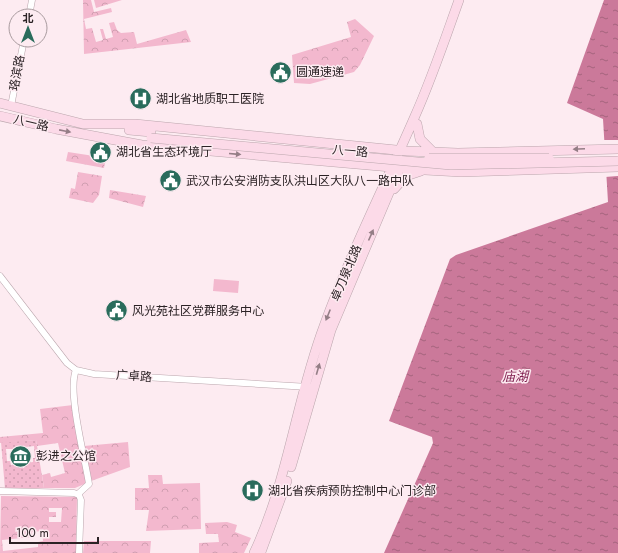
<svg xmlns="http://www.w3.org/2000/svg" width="618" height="553" font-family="Jost,'Noto Sans SC',sans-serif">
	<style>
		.grass { fill: url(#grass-dots); fill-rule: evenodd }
		.forest { fill: url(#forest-crowns); fill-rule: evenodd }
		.garden { fill: #f3b8ce }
		.water { fill: url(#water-ripples) }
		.pier { fill: #fdebf1 }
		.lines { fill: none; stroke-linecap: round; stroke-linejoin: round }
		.street-casing { stroke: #bba6ad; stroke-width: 7 }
		.secondary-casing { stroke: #bba6ad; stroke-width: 10 }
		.street { stroke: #fff; stroke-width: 6 }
		.secondary { stroke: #fcdae8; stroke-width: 9 }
		.secondary-bridge-casing { stroke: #bba6ad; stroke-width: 10; stroke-linecap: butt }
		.secondary-bridge { stroke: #fcdae8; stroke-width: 9 }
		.oneway { fill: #947e86 }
		.labels { text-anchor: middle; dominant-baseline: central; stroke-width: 3; stroke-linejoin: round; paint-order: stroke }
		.poi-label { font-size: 12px; fill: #2b2225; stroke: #fdebf1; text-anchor: start }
		.street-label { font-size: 12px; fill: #2b2225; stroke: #fdebf1 }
		.water-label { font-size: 13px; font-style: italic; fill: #7f1d4e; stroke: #fdebf1 }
	</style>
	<defs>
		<pattern id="grass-dots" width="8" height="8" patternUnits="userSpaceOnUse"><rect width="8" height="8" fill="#f3b8ce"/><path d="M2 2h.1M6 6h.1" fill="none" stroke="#d09eb1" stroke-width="1.8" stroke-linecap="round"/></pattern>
		<pattern id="forest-crowns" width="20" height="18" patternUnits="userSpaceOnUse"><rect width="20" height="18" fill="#f3b8ce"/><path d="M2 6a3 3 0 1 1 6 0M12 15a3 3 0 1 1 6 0" fill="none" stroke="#d09eb1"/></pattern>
		<pattern id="water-ripples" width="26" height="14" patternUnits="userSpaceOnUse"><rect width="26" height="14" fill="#cb799a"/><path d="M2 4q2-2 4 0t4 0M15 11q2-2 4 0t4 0" fill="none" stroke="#a5637d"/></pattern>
	</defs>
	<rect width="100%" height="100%" fill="#fdebf1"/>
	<path class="grass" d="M36,440L44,488L5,489L1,442ZM34,446L35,458H33V462L26,463L24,468H19L18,464L11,465L10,461H7L6,449H14L15,455L26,454V447Z"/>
	<path class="forest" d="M83,0H91L94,12L111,8L112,12L84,19L86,29L92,28L96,42L103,40L100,29H103L106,39L113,37L109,23L114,22L117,30L121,33L134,32L137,44L186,30L191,42L84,54Z
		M94,0H122L96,8Z
		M355,19L374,36L360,65L354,72L310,84L294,83L292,55L351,37L347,22Z
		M68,152L94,156V159L102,160L103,156L106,157L104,168L66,161Z
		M78,172L102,176L99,195L93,203L69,198L71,188L75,189Z
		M110,190L146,196L143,207L109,198Z
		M73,405L87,483L75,488H44L42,475L50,473L51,477L65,473L58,443L37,446L36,440L0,443V437L43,433L40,409Z
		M128,442L130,467L91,481L84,446Z
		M148,475H162L163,484L200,483L201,529L146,531L149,510H135V488H149Z
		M1,496L77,497L76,553H0ZM49,508H62L61,522H49V517H56V512H49ZM42,531L43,541L38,542V547L3,551L2,540L32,537V532Z
		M227,522L237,525L235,532L251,538L244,553H199V543L219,542L218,534H206L205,523Z
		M84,541H151L150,553H83Z"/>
	<path class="garden" d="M214,279L239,281L238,293L213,291Z"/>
	<path class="water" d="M604,0H618V553H384L433,443L432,437L389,421L450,259L456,255L608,202L603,119L567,103Z"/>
	<path class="pier" d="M603,140H618V176L605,177Z"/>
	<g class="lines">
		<defs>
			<path id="street" d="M29,16L32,0
				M11,106L24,40
				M0,276L67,363L76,370L94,374L309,387
				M76,370C67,391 85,458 89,484L78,494
				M0,491L74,493L79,495L81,500L79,553"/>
			<path id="secondary" d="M0,103L83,124H135L406,151L458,153L618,149
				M0,116L56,129L142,145L425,170L461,172L618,167
				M417,124L420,139L434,153
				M129,130L151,132
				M394,189L406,176L421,171
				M291,467L331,330L402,162
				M261,552L287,481
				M254,553C288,481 296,400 324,326C350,254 385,185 415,116C432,78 445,39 459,0"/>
		</defs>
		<use href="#street" class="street-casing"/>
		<use href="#secondary" class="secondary-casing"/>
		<use href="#street" class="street"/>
		<use href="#secondary" class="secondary"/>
		<defs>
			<path id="secondary-bridge" d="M151,138L451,165L618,161
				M429,158H549"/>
		</defs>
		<use href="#secondary-bridge" class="secondary-bridge-casing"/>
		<use href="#secondary-bridge" class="secondary-bridge"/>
	</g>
	<defs><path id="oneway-solid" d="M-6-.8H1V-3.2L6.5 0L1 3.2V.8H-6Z"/></defs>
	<g class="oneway">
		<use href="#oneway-solid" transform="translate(65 131) rotate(11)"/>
		<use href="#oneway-solid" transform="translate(579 149) rotate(178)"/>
		<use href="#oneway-solid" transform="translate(235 154) rotate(5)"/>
		<use href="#oneway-solid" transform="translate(371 235) rotate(-66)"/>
		<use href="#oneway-solid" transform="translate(328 315) rotate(112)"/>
		<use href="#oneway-solid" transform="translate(318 369) rotate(-74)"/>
	</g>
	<defs>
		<symbol id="civic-disc" viewBox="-11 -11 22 22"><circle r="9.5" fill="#2a6c5c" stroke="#fdebf1"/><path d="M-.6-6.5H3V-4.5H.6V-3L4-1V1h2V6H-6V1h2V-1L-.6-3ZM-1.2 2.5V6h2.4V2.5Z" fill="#fff"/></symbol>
		<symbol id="hospital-disc" viewBox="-11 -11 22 22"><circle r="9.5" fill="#2a6c5c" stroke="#fdebf1"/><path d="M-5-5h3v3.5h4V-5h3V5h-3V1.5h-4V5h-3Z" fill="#fff"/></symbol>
		<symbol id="museum-disc" viewBox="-11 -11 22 22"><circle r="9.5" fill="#2a6c5c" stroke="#fdebf1"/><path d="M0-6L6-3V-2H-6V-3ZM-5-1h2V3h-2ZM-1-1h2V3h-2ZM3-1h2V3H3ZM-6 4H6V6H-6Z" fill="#fff"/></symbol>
	</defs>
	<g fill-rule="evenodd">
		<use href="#civic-disc" x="268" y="60" width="25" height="25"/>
		<use href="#hospital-disc" x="128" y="86" width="25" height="25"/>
		<use href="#civic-disc" x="88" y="140" width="25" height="25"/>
		<use href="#civic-disc" x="158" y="168" width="25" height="25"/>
		<use href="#civic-disc" x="104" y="298" width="25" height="25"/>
		<use href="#museum-disc" x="8" y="444" width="25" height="25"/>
		<use href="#hospital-disc" x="240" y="478" width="25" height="25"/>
	</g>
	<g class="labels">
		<g class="poi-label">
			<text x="296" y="72">圆通速递</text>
			<text x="156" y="99">湖北省地质职工医院</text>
			<text x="116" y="152">湖北省生态环境厅</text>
			<text x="186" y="181">武汉市公安消防支队洪山区大队八一路中队</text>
			<text x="132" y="311">风光苑社区党群服务中心</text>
			<text x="36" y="456">彭进之公馆</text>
			<text x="268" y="491">湖北省疾病预防控制中心门诊部</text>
		</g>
		<g class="street-label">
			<text transform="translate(17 73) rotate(-79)">珞滨路</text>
			<text transform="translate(31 123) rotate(13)">八一路</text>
			<text transform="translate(350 151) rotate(5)">八一路</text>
			<text transform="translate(346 273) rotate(-67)">卓刀泉北路</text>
			<text transform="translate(134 376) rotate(4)">广卓路</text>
		</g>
		<g class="water-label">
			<text x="515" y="376">庙湖</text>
		</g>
	</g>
	<g transform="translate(28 28)"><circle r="19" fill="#fdebf1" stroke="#a99b9f"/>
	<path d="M0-3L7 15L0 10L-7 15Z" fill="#2a6c5c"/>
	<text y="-6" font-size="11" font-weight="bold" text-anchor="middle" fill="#2b2225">北</text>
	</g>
	<path d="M10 537v6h88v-6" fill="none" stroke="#2b2225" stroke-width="2"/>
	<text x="16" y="537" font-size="12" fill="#2b2225" stroke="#fdebf1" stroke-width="3" paint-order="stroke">100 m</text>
</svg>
